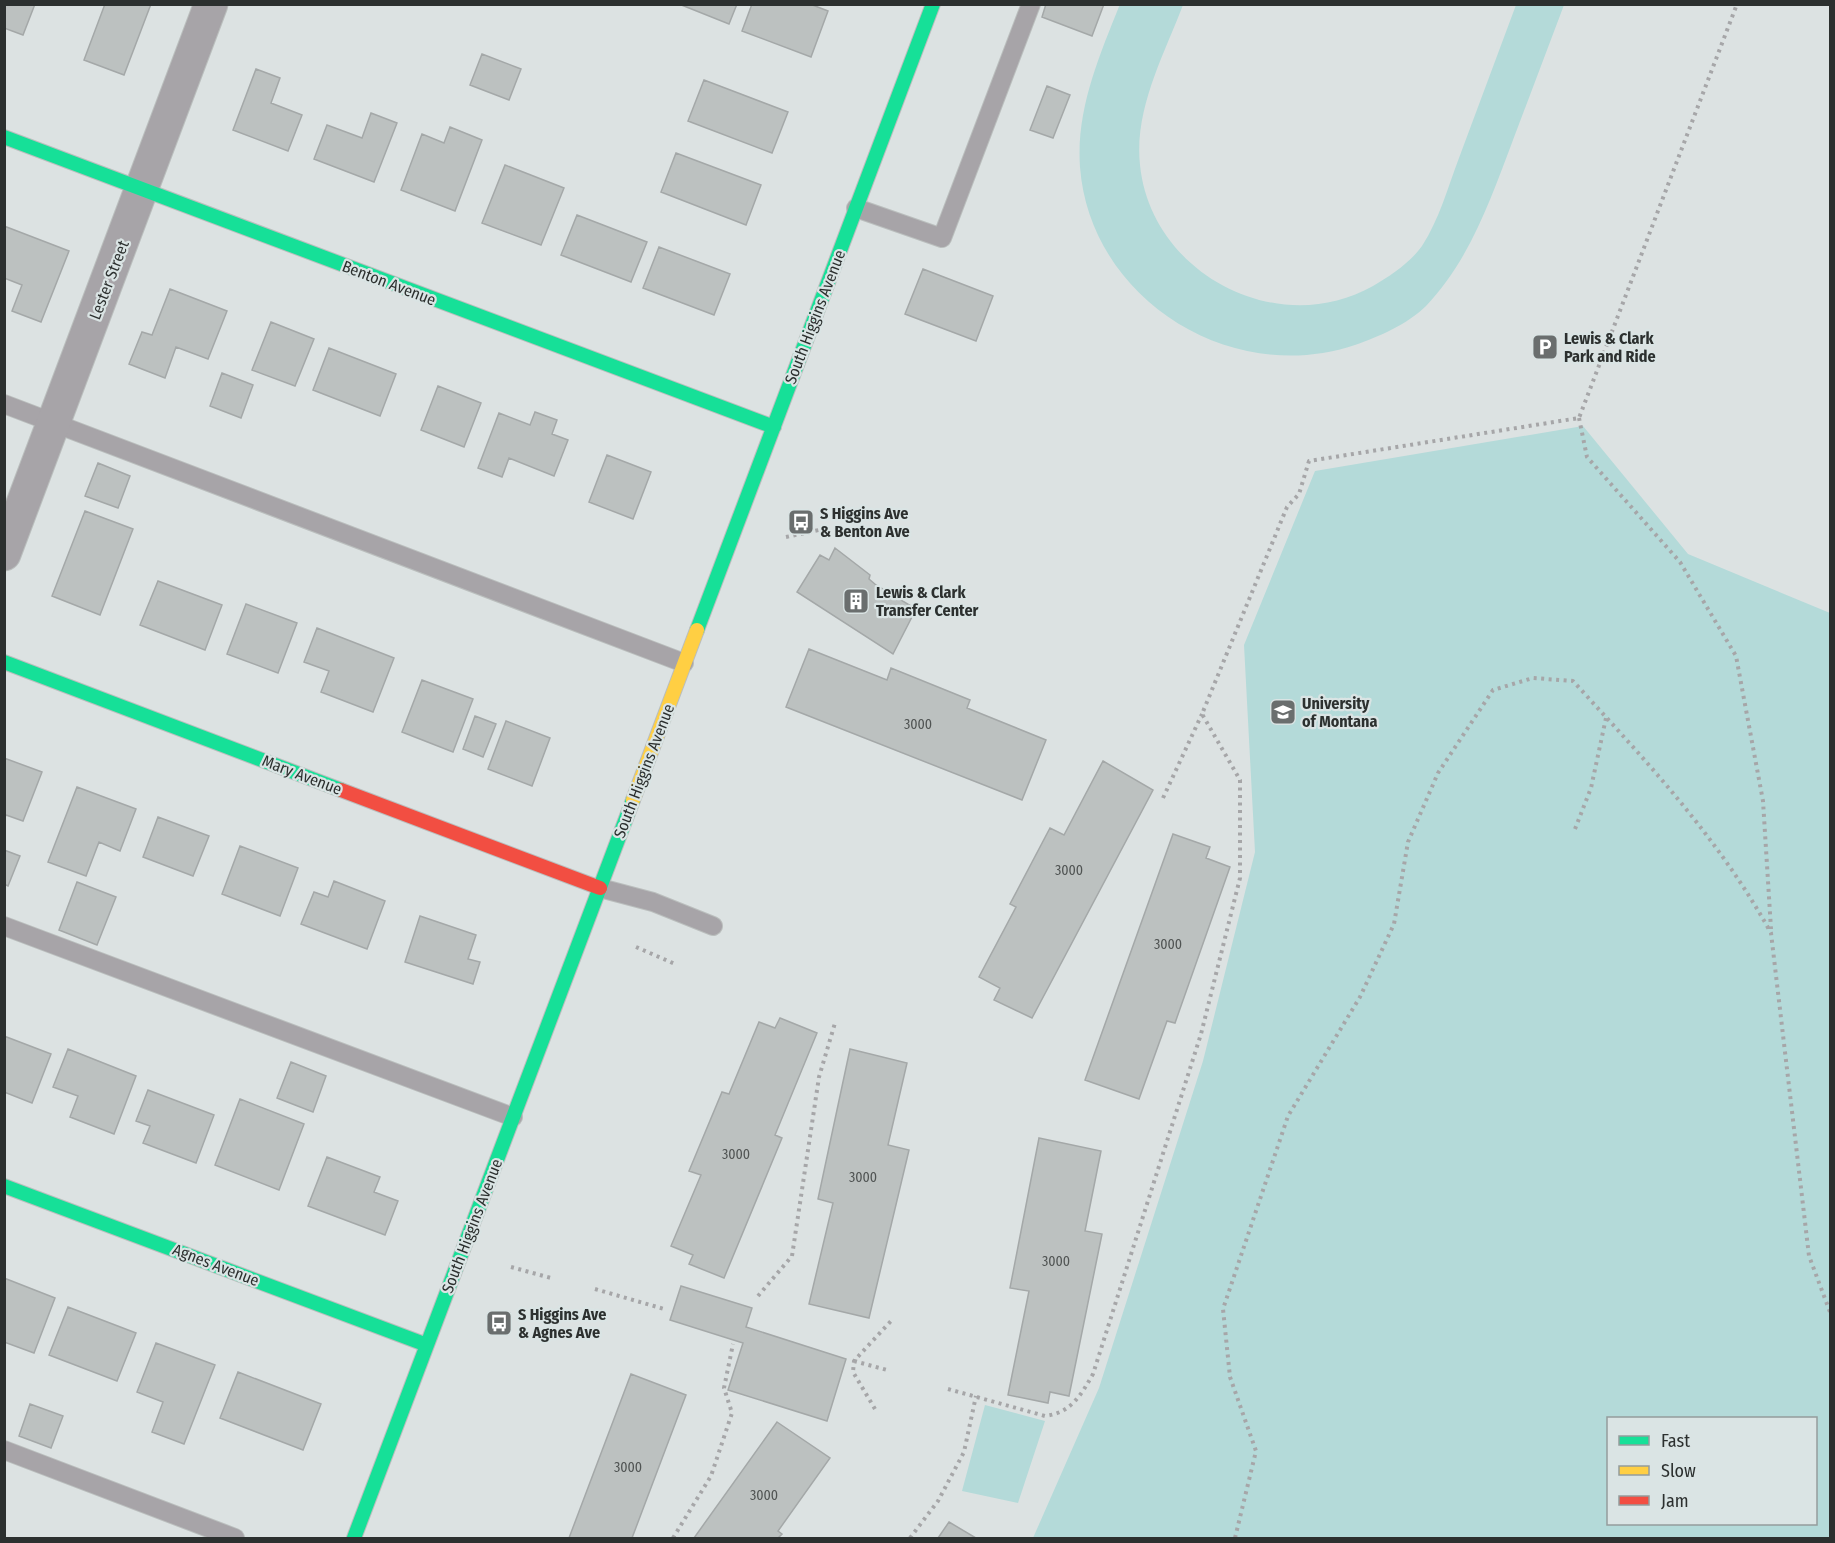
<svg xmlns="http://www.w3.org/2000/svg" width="1835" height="1543" font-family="'Fira Sans Condensed',sans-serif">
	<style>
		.green { fill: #b4dad9; fill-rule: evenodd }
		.building { fill: #bcc1c0; stroke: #a4a8a8; stroke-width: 1.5 }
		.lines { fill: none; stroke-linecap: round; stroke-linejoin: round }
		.lane-casing { stroke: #babebd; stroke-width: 20 }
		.street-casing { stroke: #babebd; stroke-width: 35 }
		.fast-casing { stroke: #babebd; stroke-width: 16 }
		.slow-casing { stroke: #babebd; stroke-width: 16 }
		.jam-casing { stroke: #babebd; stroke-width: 16 }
		.path { stroke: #a6a6a8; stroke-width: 4; stroke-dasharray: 3 4.5; stroke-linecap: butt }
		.lane { stroke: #a7a4a8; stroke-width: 18 }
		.street { stroke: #a7a4a8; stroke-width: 33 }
		.fast { stroke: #16e098; stroke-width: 14 }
		.slow { stroke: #ffcf43; stroke-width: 14 }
		.jam { stroke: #f24e42; stroke-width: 14 }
		.labels { text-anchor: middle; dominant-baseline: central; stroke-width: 4.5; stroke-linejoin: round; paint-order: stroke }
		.number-label { font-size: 14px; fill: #505453 }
		.street-label { font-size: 16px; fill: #2c302f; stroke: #dae4e4 }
		.poi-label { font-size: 16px; font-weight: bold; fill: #2c302f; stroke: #dae4e4; text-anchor: start }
	</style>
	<rect width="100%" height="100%" fill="#dce2e2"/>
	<path class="green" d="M1120,4L1183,5C1164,55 1134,109 1140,165C1151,274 1278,340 1373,286C1390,276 1410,263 1422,246C1439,220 1448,187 1459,158C1478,107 1497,56 1516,5H1564C1547,50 1530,95 1513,140C1491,198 1470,260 1426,306C1408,324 1378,337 1355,345C1231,387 1090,299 1080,167C1076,109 1099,57 1120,4Z
		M1583,426L1688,554L1830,613V1538H1033L1099,1388L1203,1061L1255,852L1244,645L1315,471ZM1608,1418H1816V1524H1608Z
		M985,1405L1045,1421L1018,1503L962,1491Z"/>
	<path class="building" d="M4,4H35L23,35L4,28Z
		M105,4H151L124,75L84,60Z
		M679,4H737L729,24Z
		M752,4H810L828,11L811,57L742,31Z
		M1046,4H1104L1092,36L1042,17Z
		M482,54L521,69L509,100L470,85Z
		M256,69L280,78L271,103L302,115L288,151L233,130Z
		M704,80L788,112L772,153L688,121Z
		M1047,86L1070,95L1053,138L1030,130Z
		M371,113L397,123L374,182L314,159L327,125L362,138Z
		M450,127L482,140L455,211L401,190L422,134L444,143Z
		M676,153L761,185L746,225L661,192Z
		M505,165L564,188L541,245L482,223Z
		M577,215L647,242L631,282L561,255Z
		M4,226L69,251L41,322L12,311L22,285L4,278Z
		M659,247L730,274L714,315L643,288Z
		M923,269L993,296L976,341L905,314Z
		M170,289L227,311L208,359L176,347L165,378L129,364L142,332L152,335Z
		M271,322L314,339L295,386L252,370Z
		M329,348L396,374L380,416L313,390Z
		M222,373L253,385L241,418L210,406Z
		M438,386L481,403L464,447L421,430Z
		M535,412L557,420L552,434L568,440L554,476L509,458L502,477L478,468L499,413L530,425Z
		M607,455L651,472L633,519L589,502Z
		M98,463L130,476L118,508L85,496Z
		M85,511L133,529L100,615L52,596Z
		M835,548L870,575L869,579L876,585L916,609L893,654L797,592L820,555L829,560Z
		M158,581L222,605L205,650L140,625Z
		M246,604L297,623L278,673L227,654Z
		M317,628L394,658L373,712L321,692L329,671L304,662Z
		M809,649L887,680L891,668L970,700L967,708L1046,740L1022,800L786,707Z
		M422,680L473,699L453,752L402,732Z
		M475,716L496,724L483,757L463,749Z
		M506,721L550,738L532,786L488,769Z
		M4,758L42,772L23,821L6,815L4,820Z
		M1103,761L1153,790L1032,1018L994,1000L1000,988L979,977L1016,907L1010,904L1050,828L1064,835Z
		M77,787L136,809L120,851L99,842L86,876L48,862Z
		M158,817L209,836L193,876L143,857Z
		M1173,834L1210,847L1206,858L1230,867L1175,1023L1167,1021L1139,1099L1085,1080Z
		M240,846L298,868L280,916L222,894Z
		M4,850L20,856L8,886L4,884Z
		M334,881L385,901L367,949L301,924L314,892L328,897Z
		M77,882L116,897L97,945L59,930Z
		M420,916L476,935L468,959L480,962L473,984L405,962Z
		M780,1018L817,1033L775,1135L782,1138L724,1278L689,1264L693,1255L671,1246L701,1175L689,1171L722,1092L729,1094L759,1022L775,1028Z
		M4,1036L51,1054L32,1103L4,1092Z
		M68,1049L136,1076L114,1134L70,1117L78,1096L53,1087Z
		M850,1049L907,1063L888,1145L909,1150L869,1318L809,1304L833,1203L818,1199Z
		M291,1062L326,1076L313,1112L277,1098Z
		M148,1090L214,1115L196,1163L143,1143L150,1126L136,1121Z
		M240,1099L304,1124L279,1190L215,1165Z
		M1039,1138L1101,1151L1085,1231L1102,1234L1069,1396L1050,1392L1048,1403L1008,1395L1029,1291L1010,1288Z
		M327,1157L380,1177L374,1192L398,1201L385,1235L308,1206Z
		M4,1278L55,1298L34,1353L4,1342Z
		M681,1286L752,1308L746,1327L846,1359L827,1421L728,1390L743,1343L670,1320Z
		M68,1307L136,1333L117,1381L49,1355Z
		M156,1343L215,1365L184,1444L152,1432L163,1402L137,1392Z
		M238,1372L321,1404L303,1450L220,1418Z
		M631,1374L686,1395L632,1538H569Z
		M30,1404L63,1416L51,1448L19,1436Z
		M777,1422L830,1458L778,1531L782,1534L778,1538H694Z
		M949,1522L976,1538H938Z"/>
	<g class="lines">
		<defs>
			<path id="lane" d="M856,208L942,238L1031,4
				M4,404L684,663
				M600,888L653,902L713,926
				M4,926L513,1117
				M4,1450L235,1538"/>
			<path id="street" d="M4,554L211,4"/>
			<path id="fast" d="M4,137L774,427
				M697,630L933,4
				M4,662L341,790
				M4,1186L427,1345
				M354,1538L633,800"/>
			<path id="slow" d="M633,800L697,630"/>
			<path id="jam" d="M341,790L600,888"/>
		</defs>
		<use href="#lane" class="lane-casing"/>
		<use href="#street" class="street-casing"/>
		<use href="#fast" class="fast-casing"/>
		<use href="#slow" class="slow-casing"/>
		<use href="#jam" class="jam-casing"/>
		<path class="path" d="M1579,418L1587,457L1680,562L1736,656L1763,801L1771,929
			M786,537L819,530
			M1163,798L1202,714
			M1575,829L1591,788L1606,718
			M636,947L675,964
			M511,1267L551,1278
			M595,1289L664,1309
			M758,1296L792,1256L819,1077L835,1023
			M854,1361L887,1370
			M948,1389L1045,1416C1071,1413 1081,1395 1093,1374L1201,1034L1240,878V780L1202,714L1287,507L1299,494L1309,461L1579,418L1737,4
			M875,1409L853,1372L854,1361L891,1321
			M673,1538L711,1476L732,1413L724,1388L733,1344
			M910,1538L938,1501L964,1452L976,1396
			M1235,1538L1256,1451L1230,1377L1223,1309L1288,1116L1360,997L1394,924L1408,842L1438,773L1493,690L1533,678L1573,681C1646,761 1718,837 1771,933L1809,1256L1830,1312"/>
		<use href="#lane" class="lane"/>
		<use href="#street" class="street"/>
		<use href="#fast" class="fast"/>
		<use href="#slow" class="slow"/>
		<use href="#jam" class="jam"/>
	</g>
	<defs>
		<symbol id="parking-square" viewBox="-11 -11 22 22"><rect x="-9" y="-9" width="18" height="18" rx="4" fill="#6a6e6e" stroke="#dae4e4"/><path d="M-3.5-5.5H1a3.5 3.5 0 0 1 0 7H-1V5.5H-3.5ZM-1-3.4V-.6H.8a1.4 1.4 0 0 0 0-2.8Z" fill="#fff"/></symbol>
		<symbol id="bus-square" viewBox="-11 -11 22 22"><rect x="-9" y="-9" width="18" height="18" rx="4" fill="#6a6e6e" stroke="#dae4e4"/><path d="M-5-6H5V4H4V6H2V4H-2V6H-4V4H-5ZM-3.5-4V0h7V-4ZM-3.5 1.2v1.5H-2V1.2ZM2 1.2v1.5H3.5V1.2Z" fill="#fff"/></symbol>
		<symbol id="building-square" viewBox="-11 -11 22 22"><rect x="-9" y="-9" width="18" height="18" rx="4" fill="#6a6e6e" stroke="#dae4e4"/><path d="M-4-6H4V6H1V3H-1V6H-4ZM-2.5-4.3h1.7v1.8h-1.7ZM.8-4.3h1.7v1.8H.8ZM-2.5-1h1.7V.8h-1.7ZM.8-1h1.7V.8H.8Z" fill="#fff"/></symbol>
		<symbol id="university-square" viewBox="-11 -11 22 22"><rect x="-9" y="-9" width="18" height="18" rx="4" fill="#6a6e6e" stroke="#dae4e4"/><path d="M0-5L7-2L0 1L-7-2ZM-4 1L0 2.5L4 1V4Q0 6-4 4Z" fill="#fff"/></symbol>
	</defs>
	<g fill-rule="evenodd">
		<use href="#parking-square" x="1530" y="332" width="30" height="30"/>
		<use href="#bus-square" x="786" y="507" width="30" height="30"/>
		<use href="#building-square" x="841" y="586" width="30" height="30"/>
		<use href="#university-square" x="1268" y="697" width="30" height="30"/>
		<use href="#bus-square" x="484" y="1308" width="30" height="30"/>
	</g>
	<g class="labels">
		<g class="number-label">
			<text x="918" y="724">3000</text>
			<text x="1069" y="870">3000</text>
			<text x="1168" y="944">3000</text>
			<text x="736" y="1154">3000</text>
			<text x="863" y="1177">3000</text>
			<text x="1056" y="1261">3000</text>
			<text x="628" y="1467">3000</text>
			<text x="764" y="1495">3000</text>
		</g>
		<g class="street-label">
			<text transform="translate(109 280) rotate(-69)">Lester Street</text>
			<text transform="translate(389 283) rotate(21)">Benton Avenue</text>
			<text transform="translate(815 317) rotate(-69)">South Higgins Avenue</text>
			<text transform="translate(644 771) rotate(-69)">South Higgins Avenue</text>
			<text transform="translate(302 775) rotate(21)">Mary Avenue</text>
			<text transform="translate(472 1226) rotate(-69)">South Higgins Avenue</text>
			<text transform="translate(216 1265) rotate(21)">Agnes Avenue</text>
		</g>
		<g class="poi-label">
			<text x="1564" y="338">Lewis &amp; Clark<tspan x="1564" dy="18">Park and Ride</tspan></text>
			<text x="820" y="513">S Higgins Ave<tspan x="820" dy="18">&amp; Benton Ave</tspan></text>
			<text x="876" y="592">Lewis &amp; Clark<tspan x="876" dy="18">Transfer Center</tspan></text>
			<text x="1302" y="703">University<tspan x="1302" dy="18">of Montana</tspan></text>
			<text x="518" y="1314">S Higgins Ave<tspan x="518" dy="18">&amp; Agnes Ave</tspan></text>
		</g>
	</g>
	<rect width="1835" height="1543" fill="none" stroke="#2c302f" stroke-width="12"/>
	<rect x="1607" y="1417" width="210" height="108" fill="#dae4e4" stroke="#949c9c" stroke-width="1.5"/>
	<rect x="1619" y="1436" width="30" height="9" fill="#16e098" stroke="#949c9c" stroke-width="1.5"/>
	<text x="1661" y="1447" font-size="18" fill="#2c302f">Fast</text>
	<rect x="1619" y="1466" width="30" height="9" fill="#ffcf43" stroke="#949c9c" stroke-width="1.5"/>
	<text x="1661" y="1477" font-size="18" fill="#2c302f">Slow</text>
	<rect x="1619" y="1496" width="30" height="9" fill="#f24e42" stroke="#949c9c" stroke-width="1.5"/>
	<text x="1661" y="1507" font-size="18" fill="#2c302f">Jam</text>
</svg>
